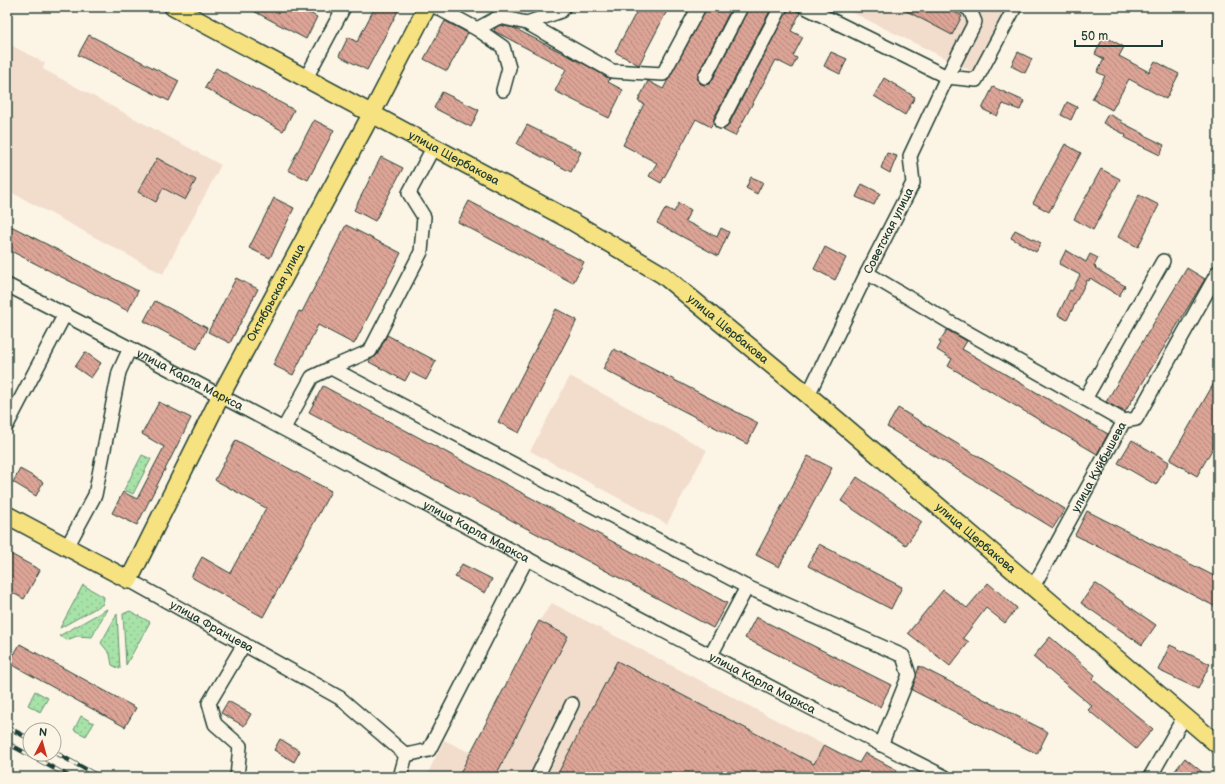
<svg xmlns="http://www.w3.org/2000/svg" width="1225" height="784" font-family="'Balsamiq Sans',sans-serif">
	<style>
		.built { fill: #f2ddcd }
		.grass { fill: url(#grass-dots); stroke: #63906e }
		.building { fill: url(#building-back-hatch); stroke: #1f3d34 }
		.lines { fill: none; stroke-linecap: round; stroke-linejoin: round }
		.minor-casing { stroke: #1f3d34; stroke-width: 16 }
		.major-casing { stroke: #1f3d34; stroke-width: 20 }
		.minor { stroke: #fcf5e5; stroke-width: 13 }
		.major { stroke: #f7e281; stroke-width: 17 }
		.rail-casing { stroke: #1f3d34; stroke-width: 4.5 }
		.rail { stroke: #fcf5e5; stroke-width: 3; stroke-dasharray: 9; stroke-linecap: butt }
		.labels { text-anchor: middle; dominant-baseline: central; stroke-width: 3; stroke-linejoin: round; paint-order: stroke }
		.street-label { font-size: 12px; fill: #1f3d34; stroke: #fcf5e5 }
	</style>
	<defs>
		<pattern id="grass-dots" width="8" height="8" patternUnits="userSpaceOnUse"><rect width="8" height="8" fill="#a7e2a8"/><path d="M2 2h.1M6 6h.1" fill="none" stroke="#8fc391" stroke-width="1.8" stroke-linecap="round"/></pattern>
		<pattern id="building-back-hatch" width="6" height="6" patternUnits="userSpaceOnUse"><rect width="6" height="6" fill="#dca496"/><path d="M-1 5l2 2M0 0l6 6M5-1l2 2" fill="none" stroke="#b2877b"/></pattern>
	</defs>
	<rect width="100%" height="100%" fill="#fcf5e5"/>
	<filter id="ink" filterUnits="userSpaceOnUse"><feTurbulence type="fractalNoise" baseFrequency=".025" numOctaves="2"/><feDisplacementMap in="SourceGraphic" scale="8" xChannelSelector="R" yChannelSelector="G"/><feConvolveMatrix kernelMatrix="1 2 1 2 8 2 1 2 1" color-interpolation-filters="sRGB"/></filter>
	<g filter="url(#ink)">
		<path class="built" d="M841,7H1010L973,72Z
			M7,43L45,63L43,69L221,165L163,274L7,190Z
			M570,376L707,450L667,524L530,451Z
			M552,603L824,745L814,764L839,777H426L444,740L471,753L539,621Z"/>
		<path class="grass" d="M142,455L151,459L133,494L124,490Z
			M83,585L104,597L103,604L60,628Z
			M107,609L92,637L77,636L67,640L59,636Z
			M130,611L150,622L126,665L123,614Z
			M117,614L120,669L112,665L110,654L101,643Z
			M35,691L48,698L40,712L28,705Z
			M81,716L94,723L86,736L74,730Z"/>
		<path class="building" d="M246,7H298L317,17L306,39Z
			M375,7H400L367,70L339,56L348,37L357,42Z
			M639,7H669L639,65L615,52Z
			M707,7H732L698,74V81L701,84L705,85L709,84L712,81L749,7H772L714,118V125L712,124L711,127L696,119L661,183L649,176L657,163L623,145L644,104L638,101L648,81L663,89Z
			M789,7L800,13L791,31L803,37L793,56L797,58L792,68L776,60L735,136L723,130L728,126Z
			M899,7H946L962,16L952,35Z
			M445,21L468,33L447,71L424,59Z
			M500,25L514,28L586,65L610,79L608,82L623,90L609,118L555,91L566,69L494,31L495,28Z
			M89,35L179,81L169,101L78,55Z
			M1104,36L1124,47L1119,56L1149,72L1155,61L1179,74L1166,99L1129,79L1112,110L1092,99L1105,76L1097,72L1104,59L1095,54Z
			M831,52L847,59L840,74L824,66Z
			M1018,52L1032,59L1025,73L1011,66Z
			M216,68L294,110L283,131L205,88Z
			M884,78L915,97L905,115L874,96Z
			M993,87L1024,101L1020,110L1003,104L997,116L982,109Z
			M442,92L479,110L471,127L434,108Z
			M1067,102L1077,107L1071,120L1061,115Z
			M1108,114L1122,121L1121,122L1144,134V135L1164,145L1160,155L1125,138L1126,135L1103,123Z
			M314,120L334,130L308,180L288,170Z
			M527,125L581,152L571,172L517,144Z
			M1065,144L1081,153L1049,212L1033,203Z
			M887,153L897,156L890,173L881,168Z
			M381,157L403,168L375,221L354,210Z
			M157,158L196,180L185,200L163,188L156,202L138,192Z
			M1101,169L1120,179L1093,230L1074,219Z
			M751,177L763,182L757,194L746,188Z
			M862,184L880,193L874,205L856,197Z
			M1139,195L1159,205L1138,247L1118,237Z
			M274,198L294,208L270,258L249,248Z
			M469,201L584,262L573,283L458,222Z
			M679,203L691,210L685,221L717,237L721,228L729,232L718,256L657,223L666,208L674,212Z
			M7,224L138,291L128,311L7,249Z
			M346,225L401,253L354,344L318,325L293,375L273,365L299,311L302,312Z
			M1015,230L1041,243L1036,252L1011,238Z
			M825,247L846,258L835,280L814,269Z
			M1066,250L1086,262L1090,254L1098,258L1094,266L1096,267L1095,268L1125,286L1119,296L1090,278L1089,281L1087,280L1067,320L1058,315L1070,290L1072,291L1080,275L1059,264Z
			M1187,268L1205,279L1125,412L1106,402Z
			M236,278L258,289L230,343L208,332Z
			M155,301L207,328L197,349L144,321Z
			M556,309L577,320L519,433L498,422Z
			M947,330L967,341L962,349L1108,434L1097,454L948,366L952,359L937,350L941,343L939,342Z
			M387,335L436,361L426,380L410,372L405,381L369,362L371,359L377,355Z
			M614,349L758,423L747,444L603,369Z
			M85,352L101,363L91,378L75,367Z
			M1218,376V439L1197,476L1170,460Z
			M323,386L727,603L713,628L309,412Z
			M159,402L191,418L137,525L112,513L123,492L137,499L164,447L142,434Z
			M898,408L1065,509L1053,528L887,427Z
			M236,440L331,491L263,617L191,577L202,557L230,573L266,508L215,480Z
			M1132,440L1169,462L1156,485L1118,463Z
			M808,456L832,468L779,567L756,555Z
			M20,469L43,482L36,496L13,482Z
			M857,477L922,522L906,545L841,501Z
			M1087,511L1218,578V608L1075,535Z
			M819,544L902,587L891,609L808,566Z
			M7,552L40,570L24,599L7,590Z
			M462,564L492,579L485,593L455,577Z
			M988,583L1017,608L1005,623L986,608L963,638L969,642L950,666L908,633L943,590L967,608Z
			M1095,583L1156,625L1142,645L1081,603Z
			M756,617L891,685L880,707L745,638Z
			M539,621L568,636L495,777H458Z
			M1050,637L1095,675L1092,679L1153,729L1136,749L1088,710L1092,706L1033,657Z
			M20,644L136,708L125,727L9,663Z
			M1170,645L1210,664L1198,689L1158,670Z
			M617,661L814,764L824,745L859,763L865,753L897,770L893,777H556Z
			M919,666L1048,732L1037,754L912,690Z
			M228,701L251,714L244,726L221,713Z
			M280,739L300,751L294,762L274,750Z
			M1185,758L1208,777H1170Z"/>
		<g class="lines">
			<defs>
				<g id="minor">
					<path d="M436,7L477,29L503,47L509,68L503,90"/>
					<path d="M805,7L947,77L975,22L970,10L965,7"/>
					<path d="M527,23L612,71L663,74L699,7"/>
					<path d="M477,29L499,17L527,23L561,11L564,7"/>
					<path d="M705,77L741,7"/>
					<path d="M306,78L344,7"/>
					<path d="M721,122L781,7"/>
					<path d="M867,273L951,323L1124,421"/>
					<path id="s1" d="M7,285C322,445 630,618 945,777"/>
					<path d="M331,368L370,351L421,252L424,217L409,193L434,146"/>
					<path id="s2" d="M808,395L867,273L913,183L910,156L947,77L976,80L1015,7"/>
					<path d="M1085,399L1163,261"/>
					<path d="M7,425L65,314"/>
					<path d="M284,428L312,377L331,368L747,587L903,656L909,675L881,745"/>
					<path d="M67,547L95,495L119,372L130,348"/>
					<path id="s3" d="M129,580L340,698L406,755"/>
					<path id="s4" d="M1033,587L1124,421L1136,419L1218,272"/>
					<path d="M711,655L747,587"/>
					<path d="M406,755L429,750L527,558"/>
					<path d="M237,777L240,746L215,724L209,703L244,644"/>
					<path d="M400,777L406,755"/>
					<path d="M537,777L572,704"/>
					<path d="M1150,777L1184,717"/>
				</g>
				<g id="major">
					<path id="s5" d="M173,7L568,219L663,275L808,395L1218,745"/>
					<path id="s6" d="M7,515L129,580L221,395L372,113L427,7"/>
				</g>
			</defs>
			<use href="#minor" class="minor-casing"/>
			<use href="#major" class="major-casing"/>
			<use href="#minor" class="minor"/>
			<use href="#major" class="major"/>
			<defs>
				<path id="rail" d="M7,727L30,739
					M7,743L70,777
					M54,752L100,777"/>
			</defs>
			<use href="#rail" class="rail-casing"/>
			<use href="#rail" class="rail"/>
		</g>
	</g>
	<g class="labels">
		<g class="street-label">
			<text stroke="none"><textPath href="#s5" startOffset="319">улица Щербакова</textPath></text>
			<text stroke="none"><textPath href="#s2" startOffset="183">Советская улица</textPath></text>
			<text stroke="none"><textPath href="#s6" startOffset="461">Октябрьская улица</textPath></text>
			<text stroke="none"><textPath href="#s5" startOffset="643">улица Щербакова</textPath></text>
			<text stroke="none"><textPath href="#s1" startOffset="206">улица Карла Маркса</textPath></text>
			<text stroke="none"><textPath href="#s4" startOffset="137">улица Куйбышева</textPath></text>
			<text stroke="none"><textPath href="#s1" startOffset="530">улица Карла Маркса</textPath></text>
			<text stroke="none"><textPath href="#s5" startOffset="967">улица Щербакова</textPath></text>
			<text stroke="none"><textPath href="#s3" startOffset="95">улица Францева</textPath></text>
			<text stroke="none"><textPath href="#s1" startOffset="854">улица Карла Маркса</textPath></text>
		</g>
	</g>
	<rect width="1225" height="784" fill="none" stroke="#fcf5e5" stroke-width="24"/>
	<rect x="12" y="12" width="1201" height="760" fill="none" stroke="#1f3d34" stroke-width="1.5" filter="url(#ink)"/>
	<g transform="translate(42 742) rotate(6)"><circle r="19" fill="#fcf5e5" stroke="#a4ab9e"/>
	<path d="M0-3L7 15L0 10L-7 15Z" fill="#c8321e"/>
	<text y="-6" font-size="11" font-weight="bold" text-anchor="middle" fill="#1f3d34">N</text>
	</g>
	<path d="M1075 40v6h87v-6" fill="none" stroke="#1f3d34" stroke-width="2"/>
	<text x="1081" y="40" font-size="12" fill="#1f3d34" stroke="#fcf5e5" stroke-width="3" paint-order="stroke">50 m</text>
</svg>
